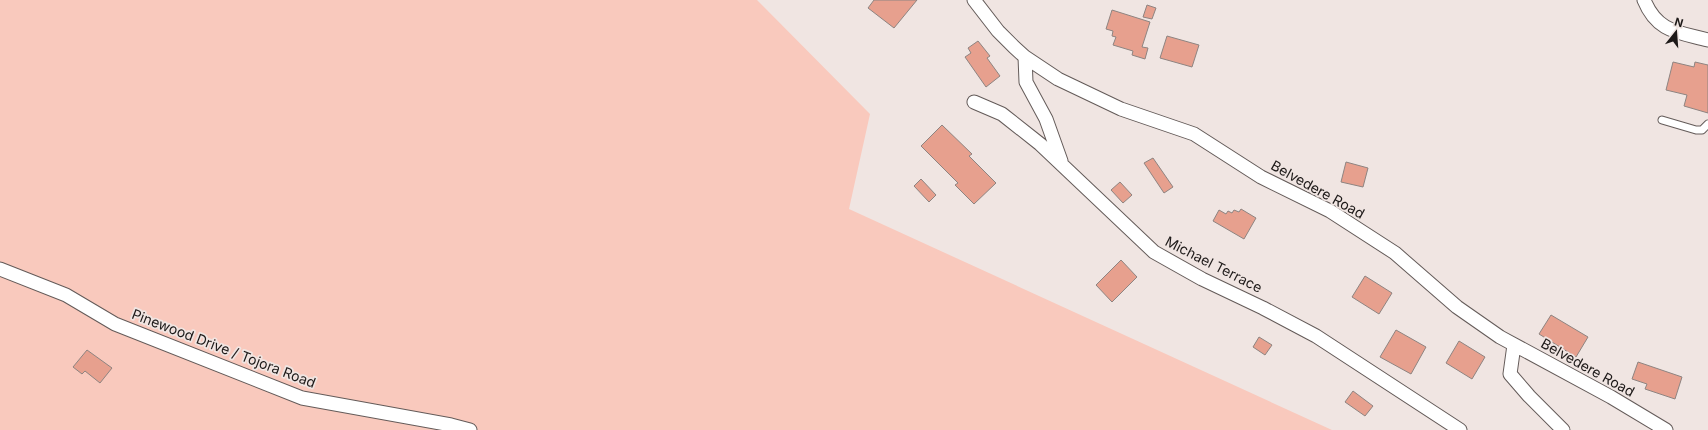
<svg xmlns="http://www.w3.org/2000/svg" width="1708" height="430" font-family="Inter,sans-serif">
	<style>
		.green { fill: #f9c9bd }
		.building { fill: #e7a08e; stroke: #8e8481 }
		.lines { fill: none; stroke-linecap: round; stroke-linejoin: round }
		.service-casing { stroke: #645b59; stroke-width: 9 }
		.minor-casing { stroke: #645b59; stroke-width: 15 }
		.service { stroke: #fff; stroke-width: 7 }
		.minor { stroke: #fff; stroke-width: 13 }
		.labels { text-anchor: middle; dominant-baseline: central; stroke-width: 3.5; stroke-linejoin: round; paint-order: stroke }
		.street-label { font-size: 14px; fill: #1d1918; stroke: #f0e5e2 }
	</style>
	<rect width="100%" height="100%" fill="#f0e5e2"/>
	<path class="green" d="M0,0H757L870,114L849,209L1332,430H0Z"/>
	<path class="building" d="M874,0H917L894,28L868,8Z
		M1147,5L1156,8L1152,19L1143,17Z
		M1112,10L1150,22L1142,47L1148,48L1145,59L1132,55L1133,51L1113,45L1116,37L1112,36L1113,31L1106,29Z
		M1167,36L1199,45L1192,67L1160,58Z
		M978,41L990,56L987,58L1000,76L986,87L965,57L971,53L968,48Z
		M1673,62L1694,67L1695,62L1708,65V113L1684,106L1687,95L1666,90Z
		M942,125L972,154L969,156L996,183L974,204L955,185L958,183L921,146Z
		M1153,158L1173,187L1164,193L1144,163Z
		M1346,162L1368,168L1363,187L1341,182Z
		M921,179L936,195L929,202L914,186Z
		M1120,182L1132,195L1123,203L1111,190Z
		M1241,209L1256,218L1244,239L1213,221L1219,210L1226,214L1228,211L1232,213L1234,210L1239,212Z
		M1121,260L1137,277L1112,302L1096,285Z
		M1365,276L1392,293L1379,314L1352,297Z
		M1551,315L1588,337L1576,357L1539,334Z
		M1396,330L1426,347L1411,374L1380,357Z
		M1259,337L1272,345L1265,355L1253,347Z
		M1459,341L1485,357L1472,379L1446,363Z
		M87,350L112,368L100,383L85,371L82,374L73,367Z
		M1638,362L1682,377L1675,399L1645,389L1647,384L1632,379Z
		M1353,391L1373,406L1365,416L1345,402Z"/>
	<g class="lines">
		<defs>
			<path id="service" d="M1662,120L1696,130H1702L1708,124"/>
			<path id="minor" d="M974,0L998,31L1014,47L1025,57L1058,79L1121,109L1194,134L1261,177L1330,211L1395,253L1457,307L1500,337L1611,397L1666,430
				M1644,0C1657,32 1678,32 1708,40
				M1025,57L1026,82L1046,119L1061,161
				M974,102L1002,114L1040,144L1154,252L1202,279L1263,308L1316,336L1460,430
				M0,269L66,295L115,324L302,398L451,425L470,430
				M1514,345L1510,374L1529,396L1563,430"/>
		</defs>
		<use href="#service" class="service-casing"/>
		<use href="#minor" class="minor-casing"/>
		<use href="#service" class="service"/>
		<use href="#minor" class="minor"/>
	</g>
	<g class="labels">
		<g class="street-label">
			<text transform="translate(1318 189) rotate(29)">Belvedere Road</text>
			<text transform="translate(1214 264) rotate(27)">Michael Terrace</text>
			<text transform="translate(224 348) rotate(21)">Pinewood Drive / Tojora Road</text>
			<text transform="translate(1588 367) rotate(29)">Belvedere Road</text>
		</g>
	</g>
	<g transform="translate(1676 32) rotate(17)" stroke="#f0e5e2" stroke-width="3" paint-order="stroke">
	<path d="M0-3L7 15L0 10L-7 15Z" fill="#1d1918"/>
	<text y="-6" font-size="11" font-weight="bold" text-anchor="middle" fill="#1d1918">N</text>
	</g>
</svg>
